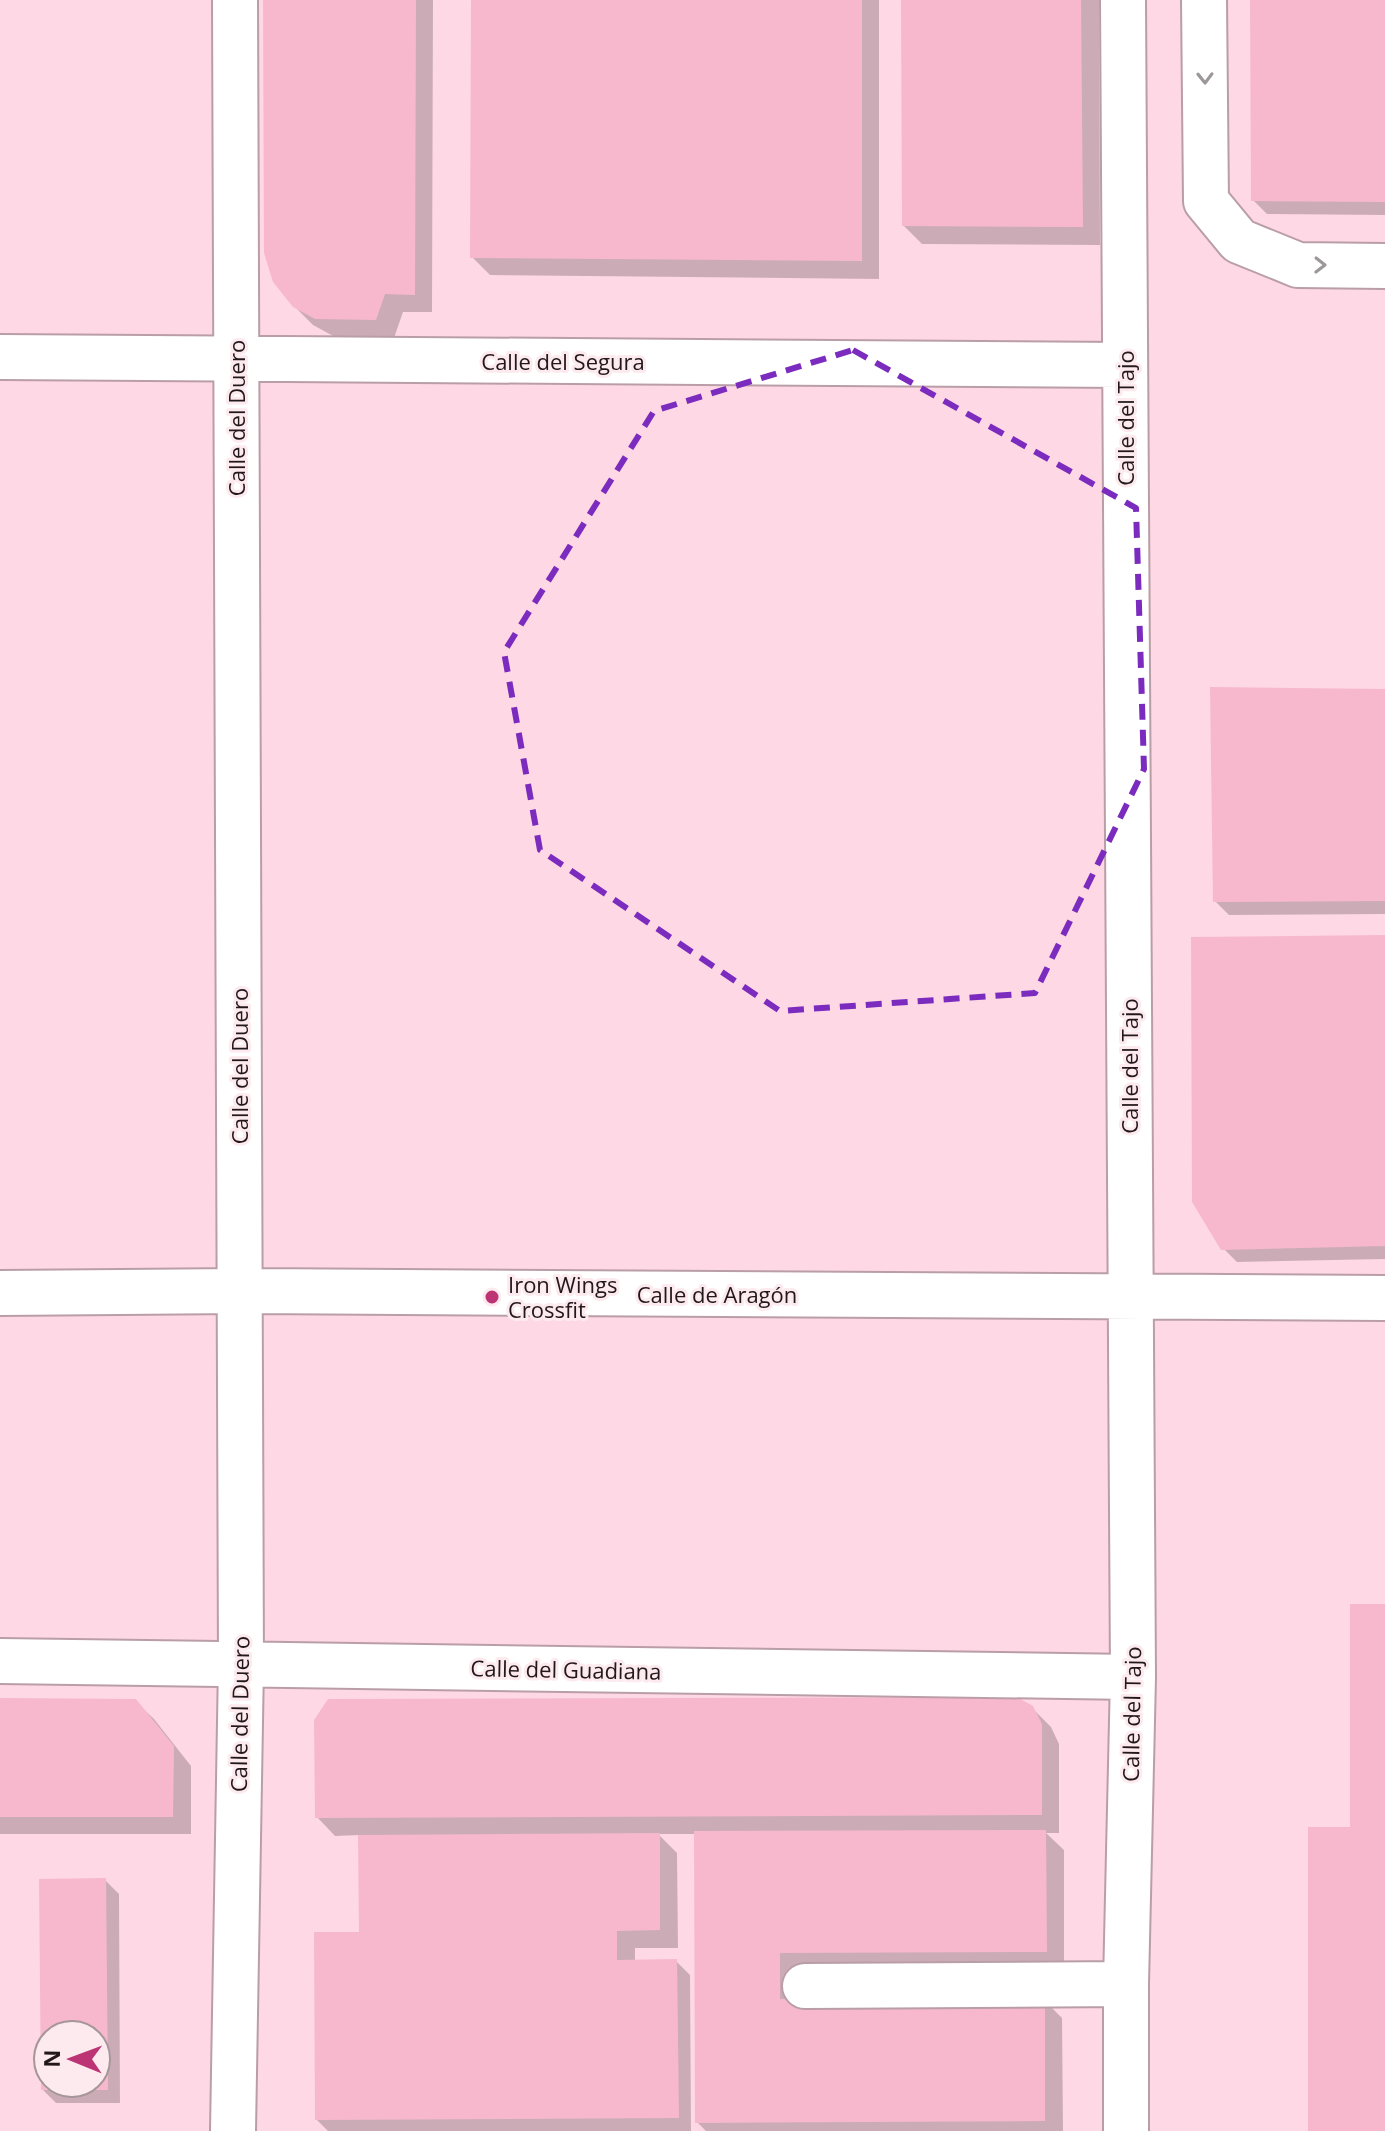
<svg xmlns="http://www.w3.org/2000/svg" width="1385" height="2131" font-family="'Open Sans',sans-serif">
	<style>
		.built { fill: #fed8e4; fill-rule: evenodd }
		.shadow { fill: #0003; fill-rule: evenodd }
		.building { fill: #f7b8cd; fill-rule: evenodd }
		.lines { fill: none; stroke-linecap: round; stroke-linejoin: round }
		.minor-casing { stroke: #ba9ea7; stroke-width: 48 }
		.minor { stroke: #fff; stroke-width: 44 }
		.oneway { stroke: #9c9798 }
		.marked { fill: none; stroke: #7b2cbf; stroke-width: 6; stroke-dasharray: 16 10; stroke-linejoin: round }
		.poi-dot { fill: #bc3473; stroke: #fceaef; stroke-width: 3 }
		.labels { text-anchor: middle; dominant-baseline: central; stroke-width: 6; stroke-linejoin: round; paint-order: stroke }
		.street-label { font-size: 22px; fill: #22181b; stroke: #fceaef }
		.poi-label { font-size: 22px; fill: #22181b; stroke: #fceaef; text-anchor: start }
	</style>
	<rect width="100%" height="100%" fill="#fceaef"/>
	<path class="built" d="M0,0H1385V2131H0ZM48,2035H96V2083H48Z"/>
	<path class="shadow" d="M265,0H433L432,312H403L394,338L335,337L313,325L294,306Z
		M473,0H879V279L490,275L472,257Z
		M903,0H1099L1100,245L922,244L904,226Z
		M1252,0H1385V215L1267,214L1253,200Z
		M1385,691V914L1229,915L1215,901Z
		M1385,937V1259L1237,1262L1223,1248Z
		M0,1700L135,1701L154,1719L191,1766V1834H0Z
		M1032,1708L1051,1727L1059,1744V1833H1046L1064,1850V1969L1044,2000L1062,2018L1063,2131H706L697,2122L696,1834H658L677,1853L678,1948H635V1962L676,1961L690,1975L691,2131H328L317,2120L361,1934L360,1835L335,1836L317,1817Z
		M105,1880L119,1894L120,2103H56L43,2090L41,1881ZM48,2035H96V2083H48Z"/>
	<path class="building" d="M263,0H416L415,295L385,294L376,320L315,319L293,307L273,282L264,253Z
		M471,0H862V261L470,258Z
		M901,0H1081L1083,227L902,226Z
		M1250,0H1385V202L1251,201Z
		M1210,687L1385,689V901L1213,902Z
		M1385,935V1246L1221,1250L1192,1202L1191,937Z
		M1350,1604H1385V2131H1308V1827H1350Z
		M1017,1697L1033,1706L1042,1724V1815L315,1818L314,1720L328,1699Z
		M0,1698L136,1699L174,1746L173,1817H0Z
		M1046,1830L1047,1952L780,1953V1999L1045,1998V2121L695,2123L694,1831Z
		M660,1833V1930L617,1931V1960L677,1959L679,2118L315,2120L314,1932H359L358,1835Z
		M106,1878L108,2090H41L39,1879ZM48,2035H96V2083H48Z"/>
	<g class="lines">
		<defs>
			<path id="minor" d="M1123,0L1133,1677L1126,1984V2131
				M1204,0L1206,201L1239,241L1298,265L1385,266
				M0,357L1125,365
				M0,1293L240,1291L1385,1298
				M0,1661L1133,1677
				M805,1986L1126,1984
				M233,2131L241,1664L235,0"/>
		</defs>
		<use href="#minor" class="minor-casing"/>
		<use href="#minor" class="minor"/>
	</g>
	<defs><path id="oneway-chevron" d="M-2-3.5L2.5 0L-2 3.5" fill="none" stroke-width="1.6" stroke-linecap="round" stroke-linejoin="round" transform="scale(2)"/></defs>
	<g class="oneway">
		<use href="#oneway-chevron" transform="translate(1205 78) rotate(89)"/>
		<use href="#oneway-chevron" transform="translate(1320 265) rotate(1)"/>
	</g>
	<path class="marked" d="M853,350L1136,508L1144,769L1035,993L780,1011L540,850L504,652L654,411Z"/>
	<circle class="poi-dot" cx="492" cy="1297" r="8"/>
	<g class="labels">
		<g class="street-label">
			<text x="563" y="361">Calle del Segura</text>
			<text transform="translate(236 418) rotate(-90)">Calle del Duero</text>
			<text transform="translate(1125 418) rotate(-90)">Calle del Tajo</text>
			<text transform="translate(239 1066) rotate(-90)">Calle del Duero</text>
			<text transform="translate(1129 1066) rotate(-90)">Calle del Tajo</text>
			<text x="717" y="1294">Calle de Aragón</text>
			<text transform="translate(566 1669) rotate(1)">Calle del Guadiana</text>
			<text transform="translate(239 1714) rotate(-89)">Calle del Duero</text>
			<text transform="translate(1131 1714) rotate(-89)">Calle del Tajo</text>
		</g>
		<g class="poi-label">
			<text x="508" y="1284">Iron Wings<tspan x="508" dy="25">Crossfit</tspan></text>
		</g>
	</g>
	<g transform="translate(72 2059) rotate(271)"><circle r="38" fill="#fceaef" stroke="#a5969a" stroke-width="2"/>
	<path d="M0-6L14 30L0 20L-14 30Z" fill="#bc3473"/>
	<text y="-12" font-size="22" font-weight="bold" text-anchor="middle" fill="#22181b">N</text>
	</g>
</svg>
